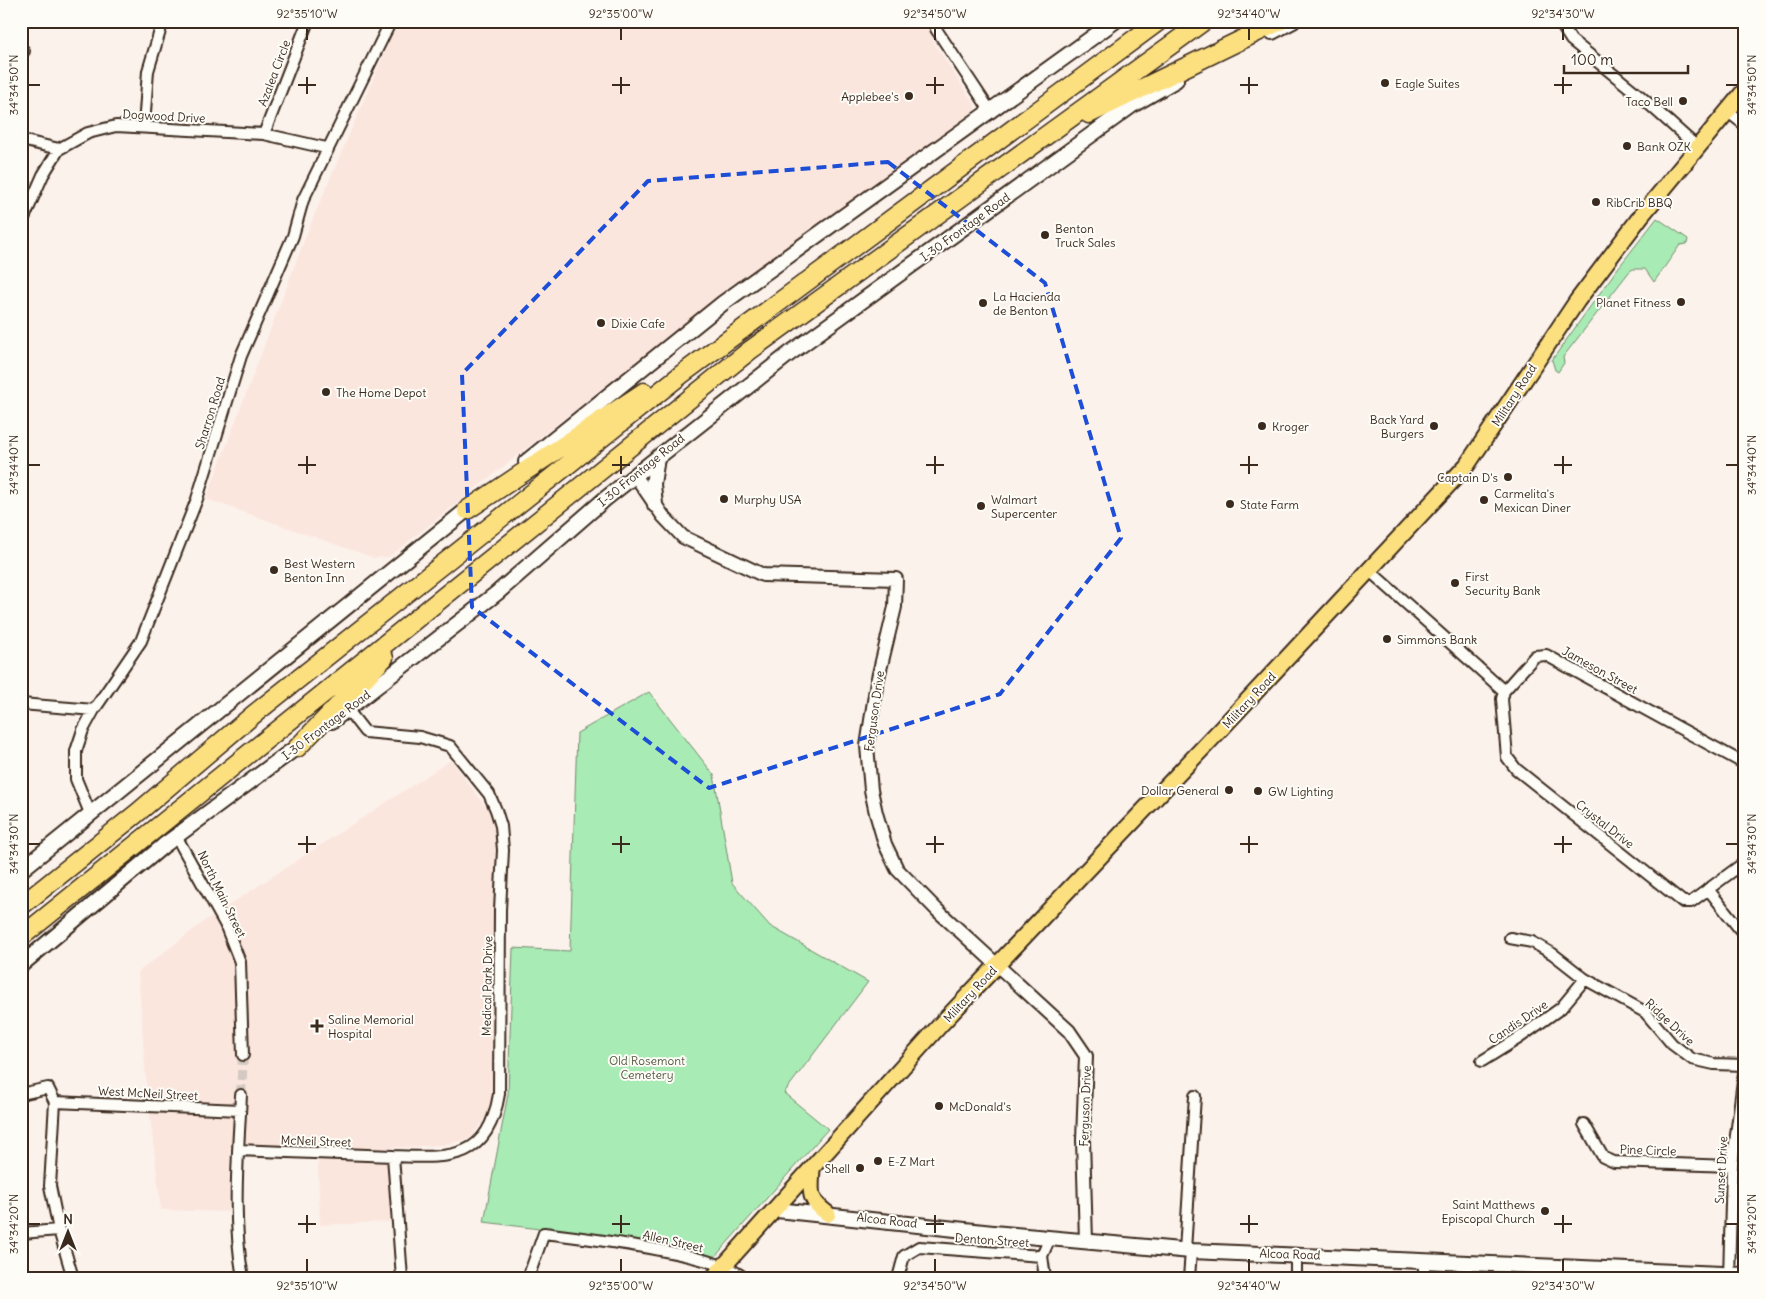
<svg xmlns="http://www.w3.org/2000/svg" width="1766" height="1299" font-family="Delius,sans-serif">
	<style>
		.built { fill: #fbe6de }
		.green { fill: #a8ebb5; stroke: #728a6a }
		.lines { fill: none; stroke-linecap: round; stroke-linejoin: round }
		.minor-tunnel { stroke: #d5cac3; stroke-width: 10; stroke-dasharray: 10 5; stroke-linecap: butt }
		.minor-casing { stroke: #3b2a1e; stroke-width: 14 }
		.tertiary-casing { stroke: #3b2a1e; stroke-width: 16 }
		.secondary-casing { stroke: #3b2a1e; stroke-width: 18 }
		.primary-casing { stroke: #3b2a1e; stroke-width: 19 }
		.motorway-casing { stroke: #3b2a1e; stroke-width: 21 }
		.minor { stroke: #fdfcf7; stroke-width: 10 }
		.tertiary { stroke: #fdfcf7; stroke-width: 12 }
		.secondary { stroke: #fdfcf7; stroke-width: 14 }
		.primary { stroke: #fce080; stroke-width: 15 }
		.motorway { stroke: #fce080; stroke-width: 18 }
		.marked { fill: none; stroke: #1d4ed8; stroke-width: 4; stroke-dasharray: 10 6; stroke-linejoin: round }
		.ticks { fill: none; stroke: #3b2a1e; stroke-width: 2 }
		.poi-dot { fill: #3b2a1e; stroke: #fdfcf7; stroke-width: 2 }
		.labels { text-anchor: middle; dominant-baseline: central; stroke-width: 4; stroke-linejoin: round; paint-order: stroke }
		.street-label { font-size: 12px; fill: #3b2a1e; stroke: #fdfcf7 }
		.poi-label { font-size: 12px; fill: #3b2a1e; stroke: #fdfcf7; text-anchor: start }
		.park-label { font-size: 12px; fill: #565a44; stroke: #fdfcf7 }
		.neatline { fill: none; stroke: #3b2a1e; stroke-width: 2 }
		.ticks-label { font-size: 12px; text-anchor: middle; fill: #3b2a1e }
	</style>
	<rect width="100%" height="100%" fill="#fcf2ec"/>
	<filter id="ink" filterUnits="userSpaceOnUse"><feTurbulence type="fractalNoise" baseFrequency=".02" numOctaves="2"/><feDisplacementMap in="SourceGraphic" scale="10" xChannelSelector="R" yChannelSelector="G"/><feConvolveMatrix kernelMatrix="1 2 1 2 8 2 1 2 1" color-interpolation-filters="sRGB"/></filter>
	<g filter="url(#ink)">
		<path class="built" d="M398,21H927L934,43L975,105V113L732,286L389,557L374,558L206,499L310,225Z
			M451,760L498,823L491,1110L470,1139L442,1145L388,1148L390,1222L320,1225L317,1145L230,1147L228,1212L161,1210L146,1081L138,972L206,920Z"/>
		<path class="green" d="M1657,218L1688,239L1687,244L1680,245L1654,282L1645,269H1633L1629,272L1563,357L1564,363L1558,372L1555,370L1552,360L1615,272Z
			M649,692L714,775L732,883L770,926L868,982L784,1093L828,1129L713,1259L627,1240L484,1222L508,1094L513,948L570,951L577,733Z"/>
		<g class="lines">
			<path class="minor-tunnel" d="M241,1095L243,1055"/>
			<defs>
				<path id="minor" d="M935,21L936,29L991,112
					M1559,21L1571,40L1640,96L1697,147
					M21,54L24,51
					M1727,111L1745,125
					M144,126L148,71L163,21
					M264,134L308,21
					M21,140L59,149
					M21,225L43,175L59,149L88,133L116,126L264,134L326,148
					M1370,571L1504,691L1535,656L1546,655L1745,764
					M1504,691L1502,699L1507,757L1516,769L1683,902H1691L1745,862
					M21,704L94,710
					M347,709L365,732L420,737L450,746L489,794L496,810L501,826L503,850L500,910L499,1094C488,1162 449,1158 393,1156L402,1278
					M90,813L76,779V751L83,730L94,710L141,641L197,499L241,356L293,236L303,200L391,21
					M176,836L225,924L240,962L243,1055
					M1708,889L1745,936
					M1510,938L1532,942L1553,954L1585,979L1645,1012L1672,1044L1692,1059L1714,1064L1745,1065
					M1482,1061L1519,1038L1561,1008L1585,979
					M21,1094L48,1088L55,1102L50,1186L59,1230L73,1278
					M241,1095C238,1156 232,1218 243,1278
					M55,1102L240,1110
					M1584,1124L1603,1157L1614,1162L1732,1166
					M238,1150L393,1156
					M21,1233L59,1230
					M1185,1250L1195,1096
					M528,1278L544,1233C583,1238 719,1253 744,1278
					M898,1278L904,1256L919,1247L1042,1256
					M1045,1278L1042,1256L1050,1238
					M1189,1278L1191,1251
					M1296,1278V1255
					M1424,1278V1260
					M1729,1278L1732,1166L1745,1065"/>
				<path id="tertiary" d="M635,475L663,516L683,537L763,575L896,579L895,607L877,682L867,746L871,790L876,813L885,844L897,869L937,910L1069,1031L1086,1056L1083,1140L1086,1241"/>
				<path id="secondary" d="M1272,32L1293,21
					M526,462L723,303L1115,21
					M655,505L653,484L657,458
					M332,721L497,593L605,499L789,354L1131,106L1176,80
					M21,870L474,504
					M21,965L163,846L305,741
					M777,1210L993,1233L1191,1251L1745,1275"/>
				<path id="primary" d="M812,1168C811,1192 807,1199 828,1214
					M713,1278L942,1023L1220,730L1467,465L1577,301L1641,216L1745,90"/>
				<path id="motorway" d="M1089,114L1280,21
					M467,510L644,392
					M297,748L384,658
					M21,906L136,814L253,715L682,374L1159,21
					M21,937L749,351L1204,21"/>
			</defs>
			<use href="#minor" class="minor-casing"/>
			<use href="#tertiary" class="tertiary-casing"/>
			<use href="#secondary" class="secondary-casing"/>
			<use href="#primary" class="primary-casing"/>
			<use href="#motorway" class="motorway-casing"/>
			<use href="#minor" class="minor"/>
			<use href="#tertiary" class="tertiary"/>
			<use href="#secondary" class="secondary"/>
			<use href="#primary" class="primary"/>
			<use href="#motorway" class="motorway"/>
		</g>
	</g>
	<path class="marked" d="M888,162L1045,283L1121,538L1000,694L709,788L472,607L462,374L648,181Z"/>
	<path class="ticks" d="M307,28V40M621,28V40M935,28V40M1249,28V40M1563,28V40M307,77V94M621,77V94M935,77V94M1249,77V94M1563,77V94M28,85H40M298,85H316M612,85H630M926,85H944M1240,85H1258M1554,85H1572M1726,85H1738M307,456V474M621,456V474M935,456V474M1249,456V474M1563,456V474M28,465H40M298,465H316M612,465H630M926,465H944M1240,465H1258M1554,465H1572M1726,465H1738M307,836V853M621,836V853M935,836V853M1249,836V853M1563,836V853M28,844H40M298,844H316M612,844H630M926,844H944M1240,844H1258M1554,844H1572M1726,844H1738M307,1215V1233M621,1215V1233M935,1215V1233M1249,1215V1233M1563,1215V1233M28,1224H40M298,1224H316M612,1224H630M926,1224H944M1240,1224H1258M1554,1224H1572M1726,1224H1738M307,1259V1272M621,1259V1272M935,1259V1272M1249,1259V1272M1563,1259V1272"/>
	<g class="poi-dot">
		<circle cx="1385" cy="83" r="5"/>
		<circle cx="909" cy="96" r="5"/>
		<circle cx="1683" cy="101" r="5"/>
		<circle cx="1627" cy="146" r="5"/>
		<circle cx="1596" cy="202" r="5"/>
		<circle cx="1045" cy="235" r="5"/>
		<circle cx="1681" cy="302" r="5"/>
		<circle cx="983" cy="303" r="5"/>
		<circle cx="601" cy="323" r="5"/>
		<circle cx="326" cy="392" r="5"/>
		<circle cx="1262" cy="426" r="5"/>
		<circle cx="1434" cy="426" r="5"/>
		<circle cx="1508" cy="477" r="5"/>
		<circle cx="724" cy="499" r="5"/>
		<circle cx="1484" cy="500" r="5"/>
		<circle cx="1230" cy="504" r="5"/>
		<circle cx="981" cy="506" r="5"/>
		<circle cx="274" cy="570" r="5"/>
		<circle cx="1455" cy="583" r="5"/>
		<circle cx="1387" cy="639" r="5"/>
		<circle cx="1229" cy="790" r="5"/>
		<circle cx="1258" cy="791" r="5"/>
		<path d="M314.5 1018.5h5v5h5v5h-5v5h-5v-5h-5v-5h5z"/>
		<circle cx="939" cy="1106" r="5"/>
		<circle cx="878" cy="1161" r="5"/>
		<circle cx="860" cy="1168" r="5"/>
		<circle cx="1545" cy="1211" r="5"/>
	</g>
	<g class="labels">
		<g class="street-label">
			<text transform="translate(274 73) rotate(-69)">Azalea Circle</text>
			<text transform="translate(164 116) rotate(3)">Dogwood Drive</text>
			<text transform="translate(965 227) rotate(-36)">I-30 Frontage Road</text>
			<text transform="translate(1514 395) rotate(-57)">Military Road</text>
			<text transform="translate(210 413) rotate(-73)">Sharron Road</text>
			<text transform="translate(641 470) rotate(-39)">I-30 Frontage Road</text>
			<text transform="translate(1600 670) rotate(29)">Jameson Street</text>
			<text transform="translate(1249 700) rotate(-47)">Military Road</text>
			<text transform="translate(874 711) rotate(-82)">Ferguson Drive</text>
			<text transform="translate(326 725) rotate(-37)">I-30 Frontage Road</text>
			<text transform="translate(1605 824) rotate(38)">Crystal Drive</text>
			<text transform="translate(222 894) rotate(64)">North Main Street</text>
			<text transform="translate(487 986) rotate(-89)">Medical Park Drive</text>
			<text transform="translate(970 994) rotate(-47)">Military Road</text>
			<text transform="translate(1518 1022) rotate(-34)">Candis Drive</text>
			<text transform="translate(1670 1022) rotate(43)">Ridge Drive</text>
			<text transform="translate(148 1093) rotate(3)">West McNeil Street</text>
			<text transform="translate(1085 1106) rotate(-88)">Ferguson Drive</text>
			<text transform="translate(316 1141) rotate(2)">McNeil Street</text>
			<text transform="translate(1648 1150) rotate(2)">Pine Circle</text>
			<text transform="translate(1721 1170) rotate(-87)">Sunset Drive</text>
			<text transform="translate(887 1220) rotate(6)">Alcoa Road</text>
			<text transform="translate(992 1240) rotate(4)">Denton Street</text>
			<text transform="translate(673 1241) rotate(13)">Allen Street</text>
			<text transform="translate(1290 1254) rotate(2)">Alcoa Road</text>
		</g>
		<g class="poi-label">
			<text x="1395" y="83">Eagle Suites</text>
			<text x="899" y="96" text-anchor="end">Applebee's</text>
			<text x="1673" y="101" text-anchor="end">Taco Bell</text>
			<text x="1637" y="146">Bank OZK</text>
			<text x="1606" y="202">RibCrib BBQ</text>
			<text x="1055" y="228">Benton<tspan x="1055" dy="14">Truck Sales</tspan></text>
			<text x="993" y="296">La Hacienda<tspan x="993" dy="14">de Benton</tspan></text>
			<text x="1671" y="302" text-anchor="end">Planet Fitness</text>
			<text x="611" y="323">Dixie Cafe</text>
			<text x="336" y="392">The Home Depot</text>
			<text x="1424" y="419" text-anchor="end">Back Yard<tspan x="1424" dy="14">Burgers</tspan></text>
			<text x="1272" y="426">Kroger</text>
			<text x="1498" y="477" text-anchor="end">Captain D's</text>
			<text x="1494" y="493">Carmelita's<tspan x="1494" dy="14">Mexican Diner</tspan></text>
			<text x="734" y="499">Murphy USA</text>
			<text x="991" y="499">Walmart<tspan x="991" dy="14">Supercenter</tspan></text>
			<text x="1240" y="504">State Farm</text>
			<text x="284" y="563">Best Western<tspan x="284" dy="14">Benton Inn</tspan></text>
			<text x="1465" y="576">First<tspan x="1465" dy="14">Security Bank</tspan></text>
			<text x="1397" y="639">Simmons Bank</text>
			<text x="1219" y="790" text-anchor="end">Dollar General</text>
			<text x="1268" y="791">GW Lighting</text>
			<text x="328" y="1019">Saline Memorial<tspan x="328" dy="14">Hospital</tspan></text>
			<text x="949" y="1106">McDonald's</text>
			<text x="888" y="1161">E-Z Mart</text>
			<text x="850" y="1168" text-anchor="end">Shell</text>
			<text x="1535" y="1204" text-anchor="end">Saint Matthews<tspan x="1535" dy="14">Episcopal Church</tspan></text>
		</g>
		<g class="park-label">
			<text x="647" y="1060">Old Rosemont<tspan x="647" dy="14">Cemetery</tspan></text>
		</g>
	</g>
	<rect width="1766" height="1299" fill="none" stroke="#fdfcf7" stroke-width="55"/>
	<g transform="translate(68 1232)" stroke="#fdfcf7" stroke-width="4" paint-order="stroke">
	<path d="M0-4L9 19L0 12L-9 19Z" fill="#3b2a1e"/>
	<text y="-8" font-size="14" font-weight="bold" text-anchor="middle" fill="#3b2a1e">N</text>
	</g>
	<path d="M1564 65v8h124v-8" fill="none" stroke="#3b2a1e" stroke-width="2.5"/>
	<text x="1571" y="65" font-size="15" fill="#3b2a1e" stroke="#fdfcf7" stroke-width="4" paint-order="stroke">100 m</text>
	<rect x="28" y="28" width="1710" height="1244" class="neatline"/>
	<g class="ticks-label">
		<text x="307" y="18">92°35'10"W</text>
		<text x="621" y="18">92°35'00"W</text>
		<text x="935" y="18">92°34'50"W</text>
		<text x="1249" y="18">92°34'40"W</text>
		<text x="1563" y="18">92°34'30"W</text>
		<text transform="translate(14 85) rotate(-90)" y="4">34°34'50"N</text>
		<text transform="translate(1752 85) rotate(-90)" y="4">34°34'50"N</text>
		<text transform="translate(14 465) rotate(-90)" y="4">34°34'40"N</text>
		<text transform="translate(1752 465) rotate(-90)" y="4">34°34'40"N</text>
		<text transform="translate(14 844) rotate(-90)" y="4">34°34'30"N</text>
		<text transform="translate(1752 844) rotate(-90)" y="4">34°34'30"N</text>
		<text transform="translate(14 1224) rotate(-90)" y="4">34°34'20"N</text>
		<text transform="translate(1752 1224) rotate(-90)" y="4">34°34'20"N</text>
		<text x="307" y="1290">92°35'10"W</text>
		<text x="621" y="1290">92°35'00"W</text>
		<text x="935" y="1290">92°34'50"W</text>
		<text x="1249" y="1290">92°34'40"W</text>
		<text x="1563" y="1290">92°34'30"W</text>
	</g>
</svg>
